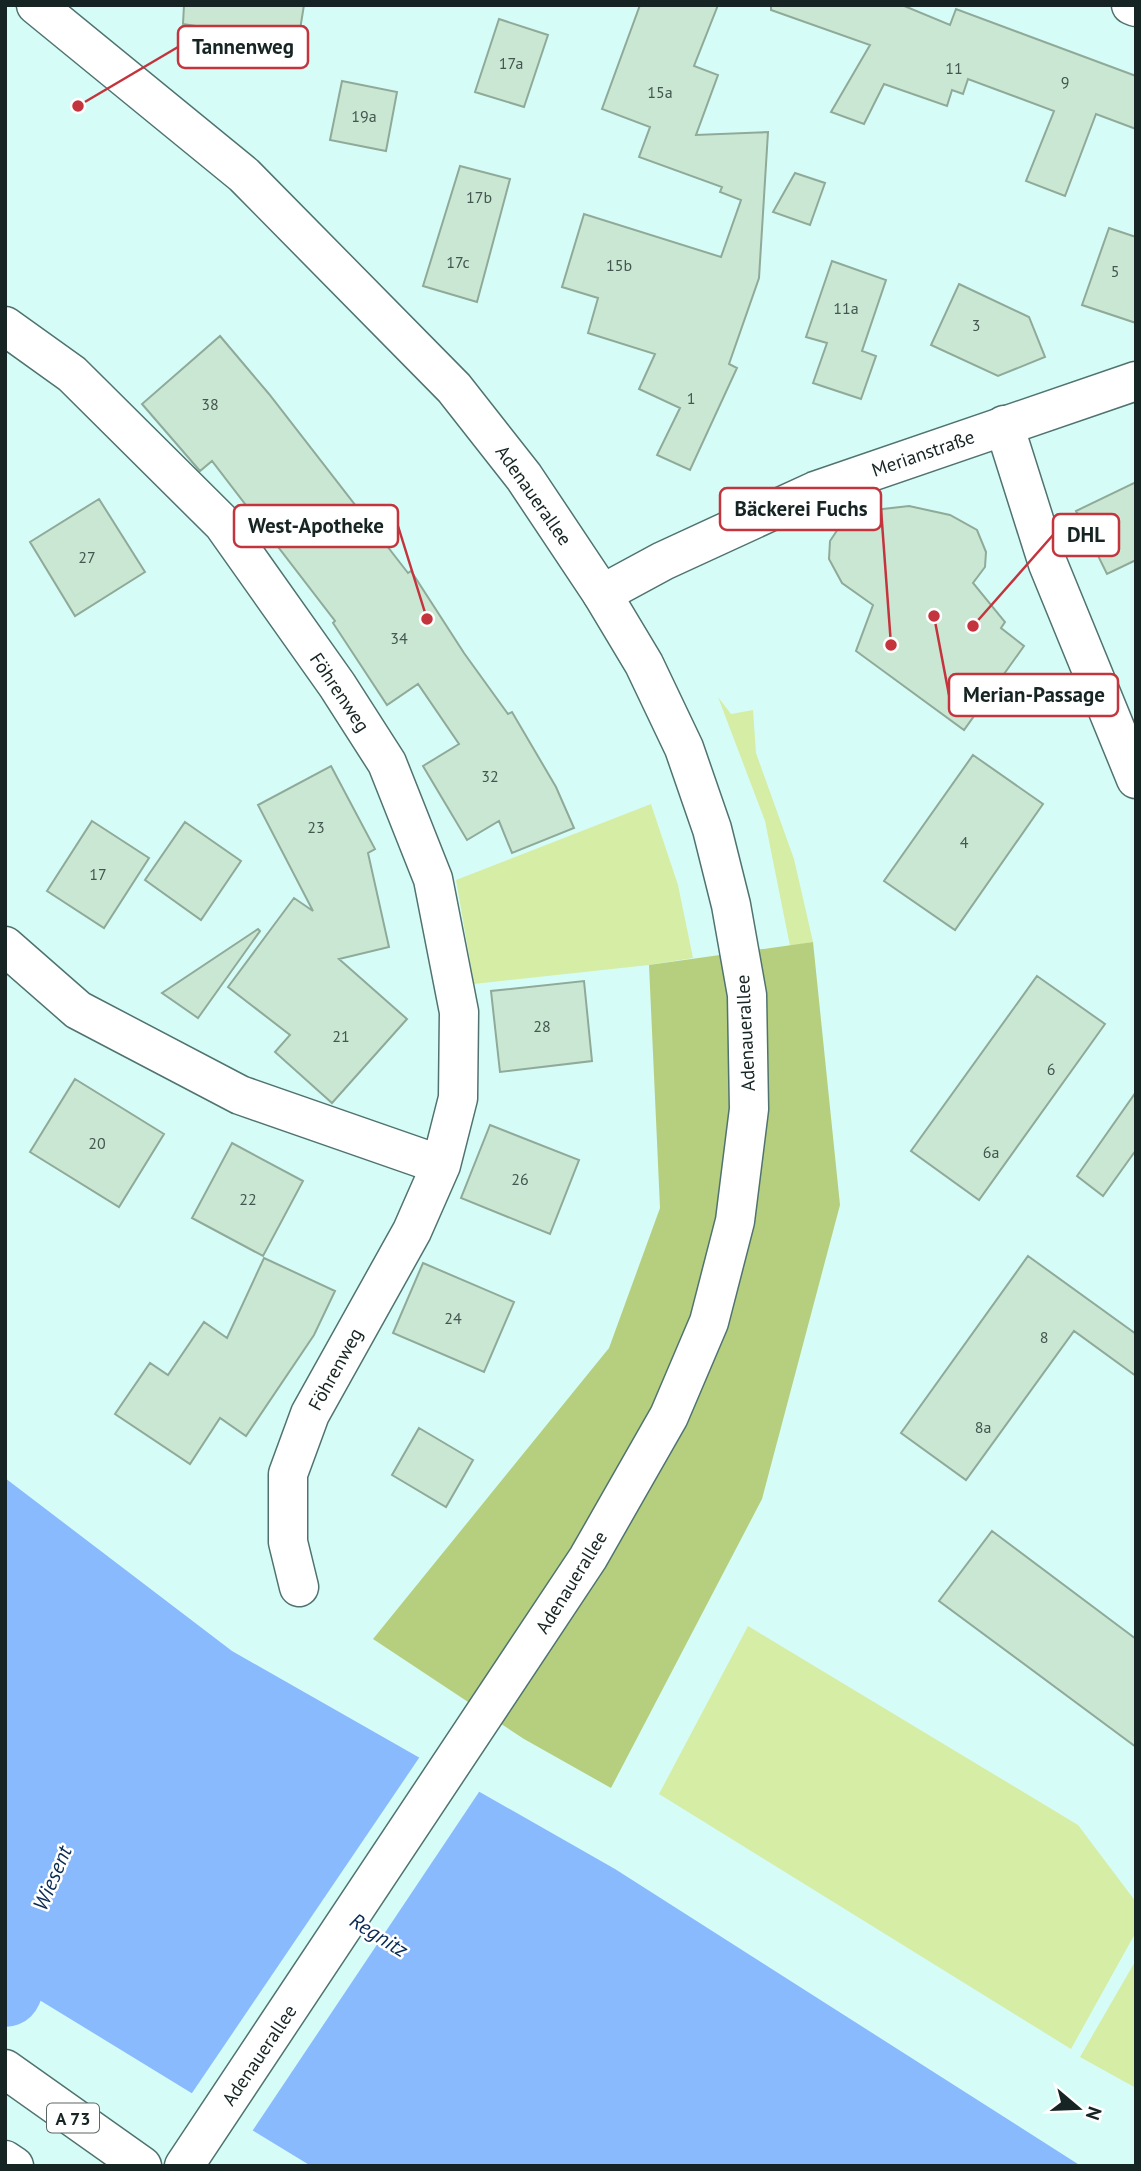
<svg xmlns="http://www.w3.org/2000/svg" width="1141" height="2171" font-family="'PT Sans',sans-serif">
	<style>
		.green { fill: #d6eda6 }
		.forest { fill: #b6cf7e }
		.water { fill: #89bafd }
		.pier { fill: #d6fcf8 }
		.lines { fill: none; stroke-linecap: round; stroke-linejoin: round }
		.river { stroke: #89bafd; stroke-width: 74 }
		.building { fill: #cae7d3; stroke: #8faa98; stroke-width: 2 }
		.minor-casing { stroke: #507370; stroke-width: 41 }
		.tertiary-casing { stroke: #507370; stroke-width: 41 }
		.secondary-casing { stroke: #507370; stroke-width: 41 }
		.motorway-casing { stroke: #507370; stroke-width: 41 }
		.minor { stroke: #fff; stroke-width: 38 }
		.tertiary { stroke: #fff; stroke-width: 38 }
		.secondary { stroke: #fff; stroke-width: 38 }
		.motorway { stroke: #fff; stroke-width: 38 }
		.labels { text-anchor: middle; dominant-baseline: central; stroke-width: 5; stroke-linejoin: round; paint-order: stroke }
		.number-label { font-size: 16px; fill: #43564f }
		.shield { fill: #fff; stroke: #5c6665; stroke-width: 2 }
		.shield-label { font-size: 18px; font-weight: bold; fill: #162523 }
		.street-label { font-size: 19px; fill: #162523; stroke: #fff }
		.water-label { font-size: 21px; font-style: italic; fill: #092a52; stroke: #fff }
		.leader { fill: none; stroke: #c4343d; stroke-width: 2.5 }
		.callout-dot { fill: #c4343d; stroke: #fff; stroke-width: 2.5 }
		.callout { fill: #fff; stroke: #c4343d; stroke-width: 2.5 }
		.callout-label { font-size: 21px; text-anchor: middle; font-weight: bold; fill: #162523 }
	</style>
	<rect width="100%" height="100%" fill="#d6fcf8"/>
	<path class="green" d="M718,697L731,714L753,710L756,753L794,859L813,942L790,946L765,821Z
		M651,804L678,885L693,958L649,965L474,984L456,880Z
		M748,1626L1078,1825L1136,1902V1932L1071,2049L659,1794Z
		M1136,1960V2088L1080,2057Z"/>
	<path class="forest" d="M813,942L840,1205L762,1499L611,1788L524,1739L373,1639L609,1348L660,1208L649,965Z"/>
	<path class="water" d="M5,1478L232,1651L615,1869L1081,2166H311L5,1979Z"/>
	<path class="pier" d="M421,1755L481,1789L251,2133L190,2096Z"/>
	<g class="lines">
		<path class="river" d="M5,1990L48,1889"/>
	</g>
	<path class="building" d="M184,5H304L298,42L183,24Z
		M640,5H718L694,66L718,75L696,135L768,132L759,278L729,364L737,368L690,470L657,455L680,408L639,389L655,354L588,333L598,298L562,287L584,214L721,257L741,200L720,192L722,187L639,157L650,127L602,109Z
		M771,5H902L950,25L956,9L1136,76V129L1096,114L1065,196L1026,181L1054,111L968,79L963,94L952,90L947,106L884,84L864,124L831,112L870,45L771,10Z
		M499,19L548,35L524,107L475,92Z
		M342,81L397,92L386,151L330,140Z
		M460,166L510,179L477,302L423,286Z
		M795,173L825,183L810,225L773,212Z
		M1109,228L1136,237V323L1082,305Z
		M832,261L886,280L862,351L876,356L861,399L813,383L827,343L806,337Z
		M959,284L1029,317L1045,357L998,376L931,345Z
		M220,336L269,394L408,573L411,571L464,653L508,714L512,712L556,787L574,828L512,853L499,821L467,840L423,766L459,744L418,684L387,705L333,623L335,621L212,461L200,471L142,404Z
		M1136,482V560L1107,574L1076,511Z
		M99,499L145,572L75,616L30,542Z
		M909,506L950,515L977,530L986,552L985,567L973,583L1005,622L1001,628L1024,646L964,730L856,651L873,605L842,583L829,559L830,541L838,529L865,511Z
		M973,755L1043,804L955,930L884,881Z
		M331,766L375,849L368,853L389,947L339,959L407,1019L332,1103L275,1052L290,1035L228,987L294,898L313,911L258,805Z
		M92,821L149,858L104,928L47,891Z
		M185,822L241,861L201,920L145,880Z
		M258,929L260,931L198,1018L162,993Z
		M1037,976L1105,1024L979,1200L911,1151Z
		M584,981L592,1061L500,1072L491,991Z
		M75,1079L164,1134L119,1207L30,1152Z
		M1136,1092V1150L1103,1196L1077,1176Z
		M490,1125L579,1160L550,1234L461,1198Z
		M232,1143L303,1181L263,1256L192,1218Z
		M1028,1256L1136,1334V1376L1074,1331L966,1480L901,1433Z
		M264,1258L335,1291L314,1335L246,1436L220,1418L190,1464L115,1414L150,1363L168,1375L204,1322L227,1338Z
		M423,1263L514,1302L484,1372L393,1333Z
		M419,1428L473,1460L446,1507L392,1475Z
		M992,1531L1136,1639V1747L939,1601Z"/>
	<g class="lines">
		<defs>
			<path id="minor" d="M1131,5L1136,7
				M5,326L72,374L223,524L337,685L387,763L433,879L459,1012L458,1098L441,1165L412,1231L310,1414L288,1474V1542L299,1587
				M1004,425L1048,564L1136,779
				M5,946L78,1010L240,1095L441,1165"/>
			<path id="tertiary" d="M602,594L663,561L815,491L1136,381"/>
			<path id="secondary" d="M36,5L244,175L454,388L524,477L602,594L644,664L684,748L712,829L731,905L747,995L749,1109L735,1221L709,1322L669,1416L588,1558L184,2166"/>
			<path id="motorway" d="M5,2069L142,2166
				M5,2160L14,2166"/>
		</defs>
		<use href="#minor" class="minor-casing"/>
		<use href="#tertiary" class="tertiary-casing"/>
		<use href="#secondary" class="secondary-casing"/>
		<use href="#motorway" class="motorway-casing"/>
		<use href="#minor" class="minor"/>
		<use href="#tertiary" class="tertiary"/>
		<use href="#secondary" class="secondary"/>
		<use href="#motorway" class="motorway"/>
	</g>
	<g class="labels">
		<g class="number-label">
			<text x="511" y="63">17a</text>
			<text x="954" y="68">11</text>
			<text x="1065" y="82">9</text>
			<text x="660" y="92">15a</text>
			<text x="364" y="116">19a</text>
			<text x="479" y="197">17b</text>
			<text x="458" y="262">17c</text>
			<text x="619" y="265">15b</text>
			<text x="1115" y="271">5</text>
			<text x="846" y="308">11a</text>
			<text x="976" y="325">3</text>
			<text x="691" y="398">1</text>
			<text x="210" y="404">38</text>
			<text x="87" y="557">27</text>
			<text x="399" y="638">34</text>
			<text x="490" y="776">32</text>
			<text x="316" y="827">23</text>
			<text x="964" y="842">4</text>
			<text x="98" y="874">17</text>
			<text x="542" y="1026">28</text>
			<text x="341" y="1036">21</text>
			<text x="1051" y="1069">6</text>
			<text x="97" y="1143">20</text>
			<text x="991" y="1152">6a</text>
			<text x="520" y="1179">26</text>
			<text x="248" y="1199">22</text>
			<text x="453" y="1318">24</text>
			<text x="1044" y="1337">8</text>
			<text x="983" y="1427">8a</text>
		</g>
		<rect class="shield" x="47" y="2103.5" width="52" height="29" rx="5"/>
		<g class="shield-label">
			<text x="73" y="2118">A 73</text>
		</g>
		<g class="street-label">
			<text transform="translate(923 453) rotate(-19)">Merianstraße</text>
			<text transform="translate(534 495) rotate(55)">Adenauerallee</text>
			<text transform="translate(340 692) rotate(56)">Föhrenweg</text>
			<text transform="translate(745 1033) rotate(-93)">Adenauerallee</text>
			<text transform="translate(335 1369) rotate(-61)">Föhrenweg</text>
			<text transform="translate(571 1582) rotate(-58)">Adenauerallee</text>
			<text transform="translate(259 2055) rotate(-56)">Adenauerallee</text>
		</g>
		<g class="water-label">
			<text transform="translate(52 1878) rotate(-67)">Wiesent</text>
			<text transform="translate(379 1935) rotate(32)">Regnitz</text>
		</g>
	</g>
	<path class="leader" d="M78 106L178 47M891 645L881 509M427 619L398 526M973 626L1053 535M934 616L949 695"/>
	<g class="callout-dot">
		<circle cx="78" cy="106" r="7"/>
		<circle cx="891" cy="645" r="7"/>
		<circle cx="427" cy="619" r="7"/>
		<circle cx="973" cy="626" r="7"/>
		<circle cx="934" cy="616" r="7"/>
	</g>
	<g class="callout">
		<rect x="178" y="26" width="130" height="42" rx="7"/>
		<rect x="720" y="488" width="161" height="42" rx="7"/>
		<rect x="234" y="505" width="164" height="42" rx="7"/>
		<rect x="1053" y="514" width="66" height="42" rx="7"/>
		<rect x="949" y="674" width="169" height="42" rx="7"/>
	</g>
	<g class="callout-label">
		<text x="243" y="54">Tannenweg</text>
		<text x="801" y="516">Bäckerei Fuchs</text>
		<text x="316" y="533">West-Apotheke</text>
		<text x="1086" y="542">DHL</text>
		<text x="1034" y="702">Merian-Passage</text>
	</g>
	<rect width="1141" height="2171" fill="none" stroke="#162523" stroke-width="14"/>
	<g transform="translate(1078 2108) rotate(109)" stroke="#ffffff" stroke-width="5" paint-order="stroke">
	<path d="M0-5L12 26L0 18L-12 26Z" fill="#162523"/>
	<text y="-10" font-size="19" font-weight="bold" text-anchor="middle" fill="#162523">N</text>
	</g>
</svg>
